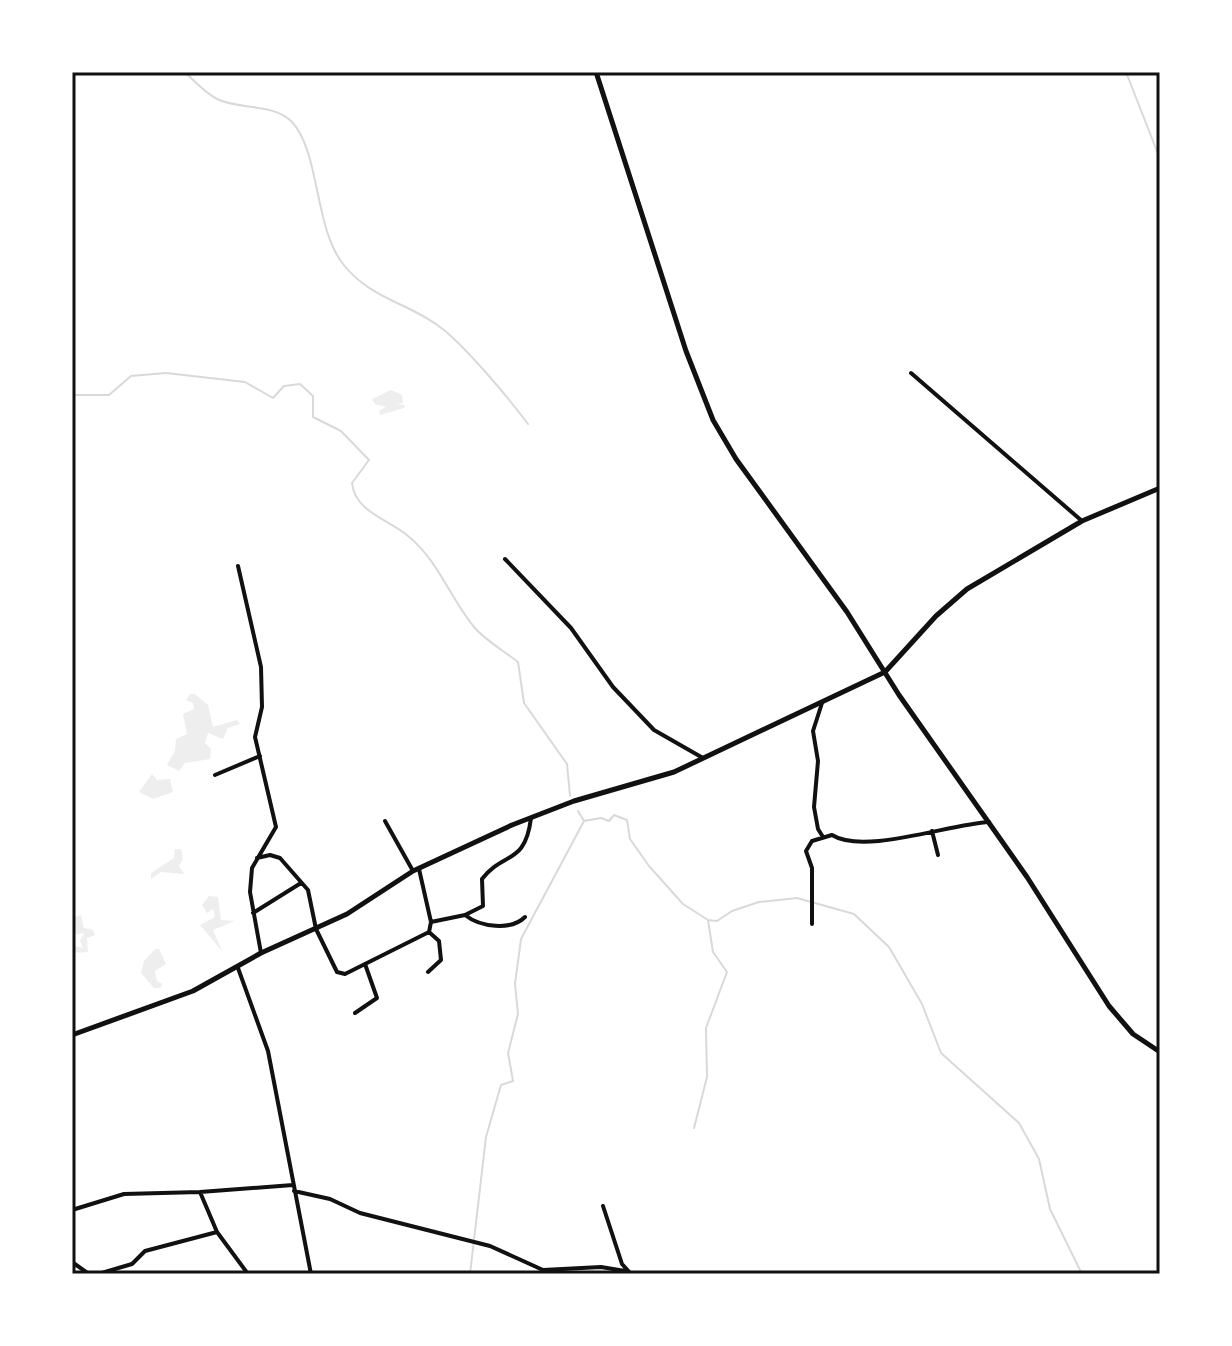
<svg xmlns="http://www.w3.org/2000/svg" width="1232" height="1346" font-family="'DejaVu Sans',sans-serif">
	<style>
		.green { fill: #eee }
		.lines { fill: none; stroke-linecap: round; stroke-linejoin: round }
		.stream { stroke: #d9d9d9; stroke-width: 2 }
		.minor { stroke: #111; stroke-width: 4 }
		.tertiary { stroke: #111; stroke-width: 5 }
		.neatline { fill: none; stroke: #111; stroke-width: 3 }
	</style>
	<rect width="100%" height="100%" fill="#fff"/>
	<path class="green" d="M391,390L402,395L403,403L397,404L405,405L404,408L380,415L379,411L386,407L375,404L372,399Z
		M190,694H195L208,705L213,727L237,720L240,724L228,728L223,739L208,733L205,743L211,749L210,759L185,763L179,771L167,765L175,751L176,739L187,734L183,714L194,709L193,703L186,700Z
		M152,774L157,780L170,779L173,792L153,799L139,792Z
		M175,849H181L183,859L179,866L184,874L161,872L151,879V873L174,858Z
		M209,896L218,897L221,920L235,921L213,930L222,951L200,925L215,917L213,909L207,913L202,905Z
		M81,915L84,928L93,930L95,935L87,938L88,952L72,953V945L83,948L80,941L84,933L72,935V918Z
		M155,949H159L166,964L155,971L157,981L163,984L160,988H154L141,973L144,961Z"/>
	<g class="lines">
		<path class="stream" d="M185,72C195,82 204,92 217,99C239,110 274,103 292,122C320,152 314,227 343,264C371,300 411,303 444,330C470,352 507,396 528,424
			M1126,72L1160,159
			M72,395H109L131,376L166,373L245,382L273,398L284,386L300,384L313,396V417L341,431L369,460L352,483C355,512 388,519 408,536C438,560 450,598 474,627C485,640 504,651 518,662L524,703L567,764L570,796
			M578,811L584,821L601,818L609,821L614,815L627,820L630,839L649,866L683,904L708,920L717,921L732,911L759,902L797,898L854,914L889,947L922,1004L941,1053L1019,1123L1039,1159L1050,1209L1082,1274
			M694,1128L707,1077L706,1028L727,972L713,952L708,920
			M470,1274L486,1137L501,1085L513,1081L508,1053L518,1014L515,984L521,939L584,821"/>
		<path class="minor" d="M911,373L1082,521
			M505,559L571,628L613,687L654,730L703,758
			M238,566L261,667L262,707L255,737L276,827L252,868L250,892L261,953
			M822,703L813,731L818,761L814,807L818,829L823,837
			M215,775L260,756
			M385,821L413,871
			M932,831L938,855
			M257,858L270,855L280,858L308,890L316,929L337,972L345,974L429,932L431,922L419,869
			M253,913L301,883
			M465,915C480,927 511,931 525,917
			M431,922L465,915L483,906L482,879C503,851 525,866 531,818
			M812,924V868L806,851L812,841L832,835C864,855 950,824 989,822
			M238,968L268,1051L311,1274
			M428,972L441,960L439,941L429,932
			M355,1013L377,998L365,964
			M294,1191L330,1199L360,1213L490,1246L543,1270L601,1267L625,1271
			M200,1192L293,1185
			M603,1206L622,1264L631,1274
			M72,1210L124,1194L200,1192L217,1232L248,1274
			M72,1262L89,1274
			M98,1274L132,1264L145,1251L217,1232"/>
		<path class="tertiary" d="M596,72L686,351L713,420L736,459L847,612L899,695L1027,877L1109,1006L1133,1034L1160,1052
			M72,1035L193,991L261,953L347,914L413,871L512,825L574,801L674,772L885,672L936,616L967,589L1082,521L1160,488"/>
	</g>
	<rect width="1232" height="1346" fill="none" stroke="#ffffff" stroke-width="148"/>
	<rect x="74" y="74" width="1084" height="1198" class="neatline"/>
</svg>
